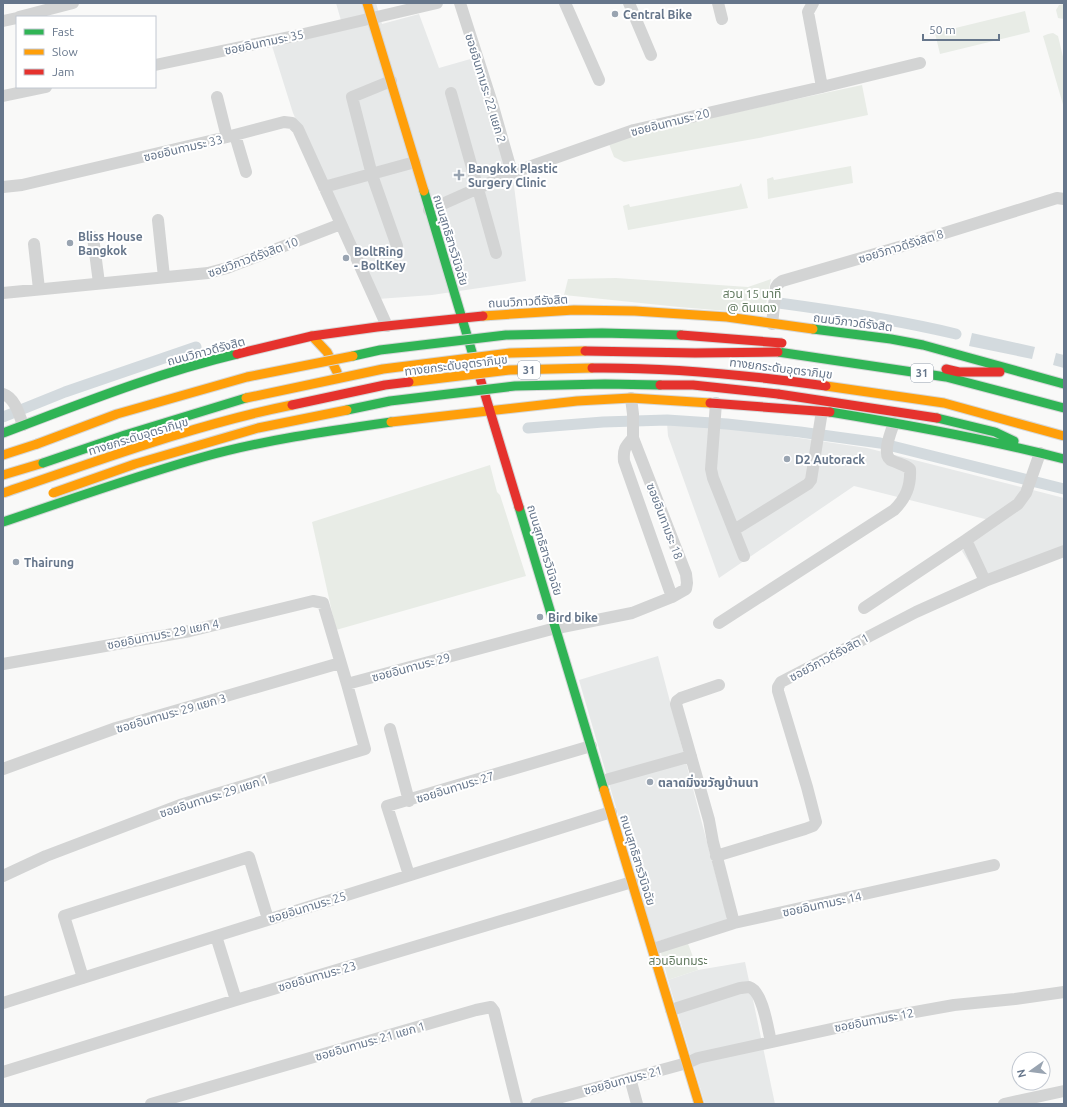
<svg xmlns="http://www.w3.org/2000/svg" width="1067" height="1107" font-family="Ubuntu,'Noto Sans Thai',sans-serif">
	<style>
		.built { fill: #e7e9e9 }
		.green { fill: #e8ece6 }
		.water { fill: #d3dade }
		.lines { fill: none; stroke-linecap: round; stroke-linejoin: round }
		.canal { stroke: #d3dade; stroke-width: 11 }
		.fast-casing { stroke: #d5d7d8; stroke-width: 11 }
		.slow-casing { stroke: #d5d7d8; stroke-width: 11 }
		.jam-casing { stroke: #d5d7d8; stroke-width: 11 }
		.street { stroke: #d3d4d4; stroke-width: 12 }
		.fast { stroke: #30b455; stroke-width: 9 }
		.slow { stroke: #ff9f0a; stroke-width: 9 }
		.jam { stroke: #e5322d; stroke-width: 9 }
		.fast-bridge-casing { stroke: #d5d7d8; stroke-width: 11; stroke-linecap: butt }
		.slow-bridge-casing { stroke: #d5d7d8; stroke-width: 11; stroke-linecap: butt }
		.jam-bridge-casing { stroke: #d5d7d8; stroke-width: 11; stroke-linecap: butt }
		.fast-bridge { stroke: #30b455; stroke-width: 9 }
		.slow-bridge { stroke: #ff9f0a; stroke-width: 9 }
		.jam-bridge { stroke: #e5322d; stroke-width: 9 }
		.poi-dot { fill: #99a4b1; stroke: #fff; stroke-width: 1.5 }
		.labels { text-anchor: middle; dominant-baseline: central; stroke-width: 4; stroke-linejoin: round; paint-order: stroke }
		.shield { fill: #fff; stroke: #949fae; stroke-width: 1 }
		.shield-label { font-size: 11px; font-weight: bold; fill: #66768b }
		.poi-label { font-size: 12px; font-weight: bold; fill: #66768b; stroke: #fff; text-anchor: start }
		.street-label { font-size: 12px; fill: #66768b; stroke: #fff }
		.park-label { font-size: 12px; fill: #637b61; stroke: #fff }
	</style>
	<rect width="100%" height="100%" fill="#f9f9f8"/>
	<path class="built" d="M336,3H376L382,24L419,14L439,68L474,58L513,178L526,281L432,295L378,299L293,113L272,46L342,24Z
		M667,423L759,432L867,448L1064,498V554L983,585L962,551L989,520L854,486L719,578L668,436Z
		M658,656L727,918L724,922L655,942L579,680Z
		M745,962L775,1104H705L668,980L698,970Z"/>
	<path class="green" d="M1064,4V19L1058,18L1056,10L1059,5Z
		M1025,11L1030,32L940,54L935,33Z
		M1053,33L1058,36L1064,61V108L1043,36L1048,34Z
		M862,85L868,115L759,138L624,162L614,157L609,144L640,133Z
		M851,166L853,183L768,199L767,179L773,177L774,180Z
		M741,183L748,208L628,230L623,206L629,204L630,207L739,186Z
		M616,278L748,287L771,279L764,314L679,307L564,295L568,279Z
		M490,465L497,492L500,495L526,576L336,630L312,522Z
		M687,941L698,970L668,980L660,949Z"/>
	<path class="water" d="M972,333L1035,347L1032,359L969,346Z
		M1056,353L1064,355V368L1053,365Z"/>
	<g class="lines">
		<path class="canal" d="M779,303C838,311 898,320 956,334
			M3,417L65,392L196,347
			M528,428L603,422L667,420L727,424L800,432L880,443L1064,489"/>
		<defs>
			<path id="fast" d="M424,191L472,352
				M813,329L891,339L923,345L1064,384
				M778,352L946,377L1064,408
				M1060,383L1064,384
				M830,412C909,425 987,439 1064,459
				M937,418L995,432L1014,441
				M3,433C80,404 157,373 237,354
				M519,507L604,790
				M3,522C69,500 135,476 203,457C264,440 328,431 391,422"/>
			<path id="slow" d="M367,3L424,191
				M483,316L574,310L635,311L727,317L813,329
				M312,336L327,352L337,372
				M391,422L577,401L631,398L710,403
				M3,455L37,444
				M3,475L43,463
				M604,790L699,1104"/>
			<path id="jam" d="M237,354L312,336L377,327L483,316
				M946,369L959,372H1000
				M480,378L519,507
				M778,394L937,418
				M710,403L830,412"/>
		</defs>
		<use href="#fast" class="fast-casing"/>
		<use href="#slow" class="slow-casing"/>
		<use href="#jam" class="jam-casing"/>
		<path class="street" d="M460,3L492,103L512,173
			M565,3L599,80
			M629,3L651,55
			M718,3L722,19
			M813,3L808,12L822,87
			M19,17L73,3
			M3,21L17,18
			M155,65L304,34L437,3
			M391,81L352,97L372,175L397,246
			M451,93L496,253
			M3,96L46,87
			M217,97L227,137
			M235,135L246,172
			M3,187L22,185L227,137L284,122L292,123L298,129L341,224
			M324,187L415,162
			M429,210L512,173L634,130L822,87L920,63
			M158,220L164,277
			M93,237L99,283
			M34,244L39,289
			M3,293L208,273L227,268L341,224L387,326
			M772,324L776,287L778,284L782,281L906,245L1057,198L1064,199
			M3,394C15,398 19,414 23,425
			M716,403L711,469L713,478L744,556
			M633,438C625,447 623,449 624,461L672,597
			M734,530L808,484L811,480L822,411
			M985,581L966,540L1018,504L1026,493L1040,453
			M864,608L966,540
			M719,623L894,510C906,498 911,486 910,469C904,464 899,464 893,461C880,457 891,432 894,423
			M3,664L190,631L313,601L323,603L347,684L552,629L632,613L672,597L686,589L687,583L686,574L633,438V414L631,398
			M719,685L681,698L677,701L676,704L709,820L713,842L734,923
			M390,729L409,801
			M3,769L116,728L340,663
			M602,781L691,756
			M716,856L805,829L813,826L816,822L807,787L778,691V687L781,682L916,612L985,581L1064,551
			M409,875L387,806L591,746
			M3,876L46,856L180,805L365,749L347,684
			M216,936L236,1000
			M653,949L734,923L994,865
			M83,978L64,916L249,857L268,919
			M3,1003L611,812
			M671,1010L740,988C742,988 747,987 749,987C763,991 768,1030 771,1042
			M3,1072L236,1000L632,882
			M630,1078L637,1104
			M151,1104L476,1010L491,1007L494,1011L517,1104
			M536,1104L687,1063L698,1058L882,1018L954,1005L1015,999L1064,992
			M1004,1104L1064,1091"/>
		<use href="#fast" class="fast"/>
		<use href="#slow" class="slow"/>
		<use href="#jam" class="jam"/>
		<defs>
			<path id="fast-bridge" d="M353,356L380,350L506,335L602,333L681,335
				M347,410L390,401L515,386L605,384L660,385
				M43,463L125,435L246,398"/>
			<path id="slow-bridge" d="M409,382L510,370L592,368
				M826,386L944,403L1064,436
				M246,398L383,369L510,353L585,351
				M37,444L117,414L247,377L353,356
				M3,493C98,461 193,425 292,405
				M53,493L135,464L258,428L347,410"/>
			<path id="jam-bridge" d="M681,335L782,343
				M585,351L695,353L778,352
				M592,368C671,367 748,375 826,386
				M660,385H693L778,394
				M292,405L385,385L409,382"/>
		</defs>
		<use href="#fast-bridge" class="fast-bridge-casing"/>
		<use href="#slow-bridge" class="slow-bridge-casing"/>
		<use href="#jam-bridge" class="jam-bridge-casing"/>
		<use href="#fast-bridge" class="fast-bridge"/>
		<use href="#slow-bridge" class="slow-bridge"/>
		<use href="#jam-bridge" class="jam-bridge"/>
	</g>
	<g class="poi-dot">
		<circle cx="615" cy="14" r="4"/>
		<path d="M457 169h4v4h4v4h-4v4h-4v-4h-4v-4h4z"/>
		<circle cx="70" cy="243" r="4"/>
		<circle cx="346" cy="258" r="4"/>
		<circle cx="787" cy="459" r="4"/>
		<circle cx="16" cy="562" r="4"/>
		<circle cx="540" cy="617" r="4"/>
		<circle cx="650" cy="782" r="4"/>
	</g>
	<g class="labels">
		<g class="shield">
			<rect x="518" y="361" width="22" height="18" rx="3"/>
			<rect x="911" y="364" width="22" height="18" rx="3"/>
		</g>
		<g class="shield-label">
			<text x="529" y="370">31</text>
			<text x="922" y="373">31</text>
		</g>
		<g class="poi-label">
			<text x="623" y="14">Central Bike</text>
			<text x="468" y="168">Bangkok Plastic<tspan x="468" dy="14">Surgery Clinic</tspan></text>
			<text x="78" y="236">Bliss House<tspan x="78" dy="14">Bangkok</tspan></text>
			<text x="354" y="251">BoltRing<tspan x="354" dy="14">- BoltKey</tspan></text>
			<text x="795" y="459">D2 Autorack</text>
			<text x="24" y="562">Thairung</text>
			<text x="548" y="617">Bird bike</text>
			<text x="658" y="782">ตลาดมิ่งขวัญบ้านนา</text>
		</g>
		<g class="street-label">
			<text transform="translate(264 42) rotate(-12)">ซอยอินทามระ 35</text>
			<text transform="translate(486 88) rotate(73)">ซอยอินทามระ 22 แยก 2</text>
			<text transform="translate(670 122) rotate(-14)">ซอยอินทามระ 20</text>
			<text transform="translate(183 148) rotate(-13)">ซอยอินทามระ 33</text>
			<text transform="translate(451 240) rotate(73)">ถนนสุทธิสารวินิจฉัย</text>
			<text transform="translate(901 246) rotate(-17)">ซอยวิภาวดีรังสิต 8</text>
			<text transform="translate(253 257) rotate(-20)">ซอยวิภาวดีรังสิต 10</text>
			<text transform="translate(528 301) rotate(-3)">ถนนวิภาวดีรังสิต</text>
			<text transform="translate(853 322) rotate(7)">ถนนวิภาวดีรังสิต</text>
			<text transform="translate(206 351) rotate(-15)">ถนนวิภาวดีรังสิต</text>
			<text transform="translate(456 365) rotate(-7)">ทางยกระดับอุตราภิมุข</text>
			<text transform="translate(781 368) rotate(7)">ทางยกระดับอุตราภิมุข</text>
			<text transform="translate(138 436) rotate(-17)">ทางยกระดับอุตราภิมุข</text>
			<text transform="translate(665 521) rotate(69)">ซอยอินทามระ 18</text>
			<text transform="translate(545 550) rotate(73)">ถนนสุทธิสารวินิจฉัย</text>
			<text transform="translate(163 634) rotate(-11)">ซอยอินทามระ 29 แยก 4</text>
			<text transform="translate(829 657) rotate(-28)">ซอยวิภาวดีรังสิต 1</text>
			<text transform="translate(411 667) rotate(-15)">ซอยอินทามระ 29</text>
			<text transform="translate(171 713) rotate(-16)">ซอยอินทามระ 29 แยก 3</text>
			<text transform="translate(455 787) rotate(-17)">ซอยอินทามระ 27</text>
			<text transform="translate(214 796) rotate(-18)">ซอยอินทามระ 29 แยก 1</text>
			<text transform="translate(638 860) rotate(73)">ถนนสุทธิสารวินิจฉัย</text>
			<text transform="translate(822 904) rotate(-12)">ซอยอินทามระ 14</text>
			<text transform="translate(307 907) rotate(-17)">ซอยอินทามระ 25</text>
			<text transform="translate(317 976) rotate(-16)">ซอยอินทามระ 23</text>
			<text transform="translate(874 1020) rotate(-11)">ซอยอินทามระ 12</text>
			<text transform="translate(370 1041) rotate(-16)">ซอยอินทามระ 21 แยก 1</text>
			<text transform="translate(623 1080) rotate(-15)">ซอยอินทามระ 21</text>
		</g>
		<g class="park-label">
			<text x="752" y="293">สวน 15 นาที<tspan x="752" dy="14">@ ดินแดง</tspan></text>
			<text x="678" y="960">สวนอินทมระ</text>
		</g>
	</g>
	<rect width="1067" height="1107" fill="none" stroke="#66768b" stroke-width="8"/>
	<rect x="16" y="16" width="140" height="72" fill="#ffffff" stroke="#c2c8d1"/>
	<rect x="24" y="29" width="20" height="6" fill="#30b455" stroke="#c2c8d1"/>
	<text x="52" y="36" font-size="12" fill="#66768b">Fast</text>
	<rect x="24" y="49" width="20" height="6" fill="#ff9f0a" stroke="#c2c8d1"/>
	<text x="52" y="56" font-size="12" fill="#66768b">Slow</text>
	<rect x="24" y="69" width="20" height="6" fill="#e5322d" stroke="#c2c8d1"/>
	<text x="52" y="76" font-size="12" fill="#66768b">Jam</text>
	<g transform="translate(1031 1071) rotate(256)"><circle r="19" fill="#ffffff" stroke="#c2c8d1"/>
	<path d="M0-3L7 15L0 10L-7 15Z" fill="#99a4b1"/>
	<text y="-6" font-size="11" font-weight="bold" text-anchor="middle" fill="#66768b">N</text>
	</g>
	<path d="M923 34v6h76v-6" fill="none" stroke="#66768b" stroke-width="2"/>
	<text x="929" y="34" font-size="12" fill="#66768b" stroke="#ffffff" stroke-width="3" paint-order="stroke">50 m</text>
</svg>
